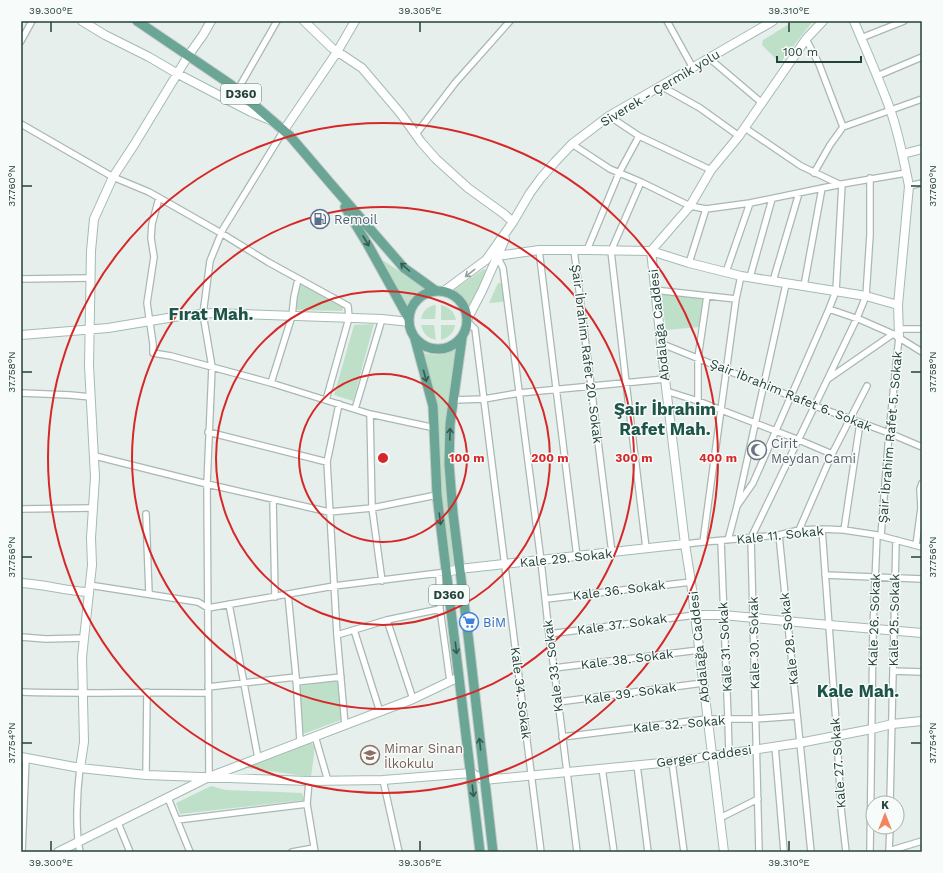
<svg xmlns="http://www.w3.org/2000/svg" width="943" height="873" font-family="'Work Sans',sans-serif">
	<style>
		.green { fill: #bfe0c8 }
		.lines { fill: none; stroke-linecap: round; stroke-linejoin: round }
		.street-casing { stroke: #a8b8b2; stroke-width: 8 }
		.secondary-casing { stroke: #a4bbb3; stroke-width: 10 }
		.primary-casing { stroke: #c2cac8; stroke-width: 11 }
		.street { stroke: #fff; stroke-width: 5.5 }
		.secondary { stroke: #fff; stroke-width: 8 }
		.primary { stroke: #6aa596; stroke-width: 9 }
		.oneway { stroke: #365b51 }
		.oneway2 { stroke: #92a09c }
		.ticks { fill: none; stroke: #24423a; stroke-width: 1.5 }
		.ring { fill: none; stroke: #d62828; stroke-width: 2 }
		.labels { text-anchor: middle; dominant-baseline: central; stroke-width: 3; stroke-linejoin: round; paint-order: stroke }
		.shield { fill: #f7fbf9; stroke: #637a73; stroke-width: 1 }
		.shield-label { font-size: 12px; font-weight: bold; fill: #24423a }
		.street-label { font-size: 13px; fill: #24423a; stroke: #f7fbf9 }
		.service-label { font-size: 13px; fill: #4e5e75; stroke: #f7fbf9; text-anchor: start }
		.worship-label { font-size: 13px; fill: #5b616d; stroke: #f7fbf9; text-anchor: start }
		.shop-label { font-size: 13px; fill: #366cbe; stroke: #f7fbf9; text-anchor: start }
		.education-label { font-size: 13px; fill: #785e54; stroke: #f7fbf9; text-anchor: start }
		.district-label { font-size: 17px; font-weight: bold; fill: #1f5548; stroke: #f7fbf9 }
		.centre { fill: #d62828; stroke: #f7fbf9; stroke-width: 2 }
		.ring-label { font-size: 12px; text-anchor: middle; font-weight: bold; fill: #d62828; stroke: #f7fbf9; stroke-width: 3; stroke-linejoin: round; paint-order: stroke }
		.neatline { fill: none; stroke: #24423a; stroke-width: 1.5 }
		.ticks-label { font-size: 10px; text-anchor: middle; fill: #24423a }
	</style>
	<rect width="100%" height="100%" fill="#e6efeb"/>
	<path class="green" d="M794,21H813L780,63L762,45L763,40Z
		M384,261L427,289L413,299L406,311L381,262Z
		M484,269L486,270L470,309L466,302L452,291Z
		M498,283H502L504,301L502,302L489,303Z
		M301,284L344,307L342,311L297,310C295,302 296,290 301,284Z
		M661,294L704,298L700,327L666,330Z
		M436,305L435,319H421C423,311 427,306 436,305Z
		M441,305C449,307 454,311 456,320H441Z
		M374,324L353,401L334,395L354,325Z
		M421,325H434L436,340C427,338 423,333 421,325Z
		M441,325H455C454,333 448,338 441,340Z
		M456,350C448,390 444,430 445,472C446,502 451,533 454,564L452,566L449,561L439,471L423,353L437,355Z
		M338,680L341,720L303,734L300,686Z
		M311,742L315,747L311,777L241,767Z
		M211,786L226,790L302,793L304,800L180,814L176,803Z"/>
	<g class="lines">
		<defs>
			<path id="street" d="M667,21L693,68
				M861,38L904,21
				M806,39L819,64L843,127
				M21,41L32,21
				M709,58L762,103
				M877,76L922,57
				M661,86L700,108L739,136
				M237,91L277,21
				M609,116L639,136L711,170
				M21,124L113,177L149,192L221,233L268,262L348,306L349,318L326,400
				M745,128L801,166L839,184
				M416,134L455,83L510,21
				M572,144L610,169L641,182L611,251L626,382L646,548
				M814,173L830,145L843,127L922,99
				M641,182L690,206L706,209L750,203L842,184L906,173
				M909,186L922,183
				M159,198L152,224L151,238L154,257L147,303L153,344V353L171,356L271,383L370,414L435,428
				M539,250L577,557
				M574,250L612,553
				M587,250L619,173L639,136
				M495,257L497,256L503,268L541,561L549,634L554,668L577,852
				M689,263L706,209
				M726,272L750,203
				M750,277L772,199
				M21,279L90,278
				M773,281L799,193
				M804,286L822,188
				M654,290L736,299
				M829,309L861,320L893,334L922,352
				M468,322L475,329L541,852
				M900,329H922
				M660,343L815,406L889,433L922,447
				M828,379L893,334
				M271,383L292,316L294,297L298,279
				M666,391L698,401L799,440L832,454
				M21,393L70,395L91,397
				M453,400L484,399L519,393L665,379
				M698,401V358L707,296
				M339,404L327,462L337,635L345,725
				M355,409L382,319
				M370,414L372,508L382,581
				M208,432L327,462
				M95,456L207,484L329,512L372,508L437,495
				M273,500L275,597
				M737,506L753,483L829,309L836,291L842,184
				M21,509L92,508
				M146,514L149,594
				M822,529L837,736L841,808L846,852
				M799,530L832,454L867,386
				M844,530L860,423
				M779,535L811,852
				M881,536L889,433L899,337
				M728,540L737,506L786,284
				M721,541L728,719L729,753
				M703,542L736,299L741,276
				M685,544L703,542L779,535L799,530L822,529L844,530L877,535L922,547
				M916,545L921,508L920,489L922,483
				M439,573L440,609L450,681
				M825,575L922,579
				M89,585L198,602L208,608L334,586L447,572
				M288,594L296,677L300,741
				M546,599L691,582
				M229,604L258,758
				M387,620L413,699
				M354,630L380,712
				M549,634L695,615
				M337,635L387,620L440,609
				M21,637L46,639L84,638
				M554,668L699,650
				M893,671L922,672
				M296,682L341,677
				M208,687L296,677
				M21,692C83,694 146,692 208,693
				M558,702L703,683
				M315,736L328,781
				M562,737L707,719H755L797,716
				M775,746L784,852
				M672,762L684,852
				M637,765L648,852
				M80,768C77,792 75,830 80,852
				M602,768L614,852
				M146,775L147,692
				M209,777L207,484L212,367L203,314L210,261L223,229L284,130
				M383,780L399,852
				M309,781L307,804L315,852
				M168,798L190,852
				M890,803L896,540
				M720,818L758,799
				M177,820L307,804
				M118,823L130,852
				M889,851L922,841
				M22,852L26,758
				M292,852L314,848
				M759,852L751,538L857,318L866,296L870,235V178
				M870,852L873,629L877,535
				M889,852L890,827"/>
			<path id="secondary" d="M82,21L105,35L149,57L178,74L251,112L270,120
				M304,21L332,48L362,68L401,114L421,142L436,159L468,188L504,214L513,222
				M854,21C866,50 879,79 890,109C899,134 904,161 909,186L898,305L899,337
				M284,130L337,52L355,21
				M903,154L922,149
				M497,256L539,250H587L651,251L689,263L741,276L866,296L898,305
				M444,291L486,260L513,222L530,193L541,178L555,162L572,144L609,116L773,21
				M468,318L482,291L505,239
				M21,335L108,328L180,316L213,313L382,319L409,322
				M447,572L459,569L685,544
				M21,583C44,584 66,591 88,592
				M695,615H723L829,625L922,633
				M21,757L80,768L146,775L309,781L383,780L471,773L484,780L672,762L799,743L872,729L892,724L922,721
				M80,768L84,742L82,657L92,565L91,538L95,477L89,366L91,251L94,219L113,177L134,145L188,56L203,35L211,21
				M58,852L209,777L413,699L459,677
				M724,852L691,582L685,544L665,379L651,251L690,206L711,170L739,136L806,39L823,21"/>
			<path id="primary" d="M137,21L230,84L290,136L331,184L404,268L436,291
				M345,207L368,245L409,319
				M409 320a29 29 0 1 1 58 0a29 29 0 1 1-58 0Z
				M462,338L450,424L449,464L453,514L469,643L493,852
				M415,339L433,406L437,495L480,852"/>
		</defs>
		<use href="#street" class="street-casing"/>
		<use href="#secondary" class="secondary-casing"/>
		<use href="#primary" class="primary-casing"/>
		<use href="#street" class="street"/>
		<use href="#secondary" class="secondary"/>
		<use href="#primary" class="primary"/>
	</g>
	<defs><path id="oneway-shaft" d="M-6 0H5M1.5-3L5.5 0L1.5 3" fill="none" stroke-width="1.6" stroke-linecap="round" stroke-linejoin="round"/></defs>
	<g class="oneway">
		<use href="#oneway-shaft" transform="translate(366 241) rotate(59)"/>
		<use href="#oneway-shaft" transform="translate(405 267) rotate(-138)"/>
		<use href="#oneway-shaft" transform="translate(425 376) rotate(75)"/>
		<use href="#oneway-shaft" transform="translate(450 434) rotate(-88)"/>
		<use href="#oneway-shaft" transform="translate(440 519) rotate(83)"/>
		<use href="#oneway-shaft" transform="translate(456 648) rotate(83)"/>
		<use href="#oneway-shaft" transform="translate(480 744) rotate(-96)"/>
		<use href="#oneway-shaft" transform="translate(473 791) rotate(83)"/>
	</g>
	<use class="oneway2" href="#oneway-shaft" transform="translate(470 273) rotate(142)"/>
	<path class="ticks" d="M51,22V32M420,22V32M789,22V32M22,186H32M911,186H921M22,372H32M911,372H921M22,557H32M911,557H921M22,743H32M911,743H921M51,841V851M420,841V851M789,841V851"/>
	<g class="ring">
		<circle cx="383" cy="458" r="84"/>
		<circle cx="383" cy="458" r="167"/>
		<circle cx="383" cy="458" r="251"/>
		<circle cx="383" cy="458" r="335"/>
	</g>
	<defs>
		<symbol id="fuel-ring" viewBox="-11 -11 22 22"><circle r="9.5" fill="#f7fbf9" stroke="#5c6f8a" stroke-width="1.5"/><path d="M-5.5-6h7V0h2V4h1.3V-2.5L3-4.5l.8-.8L6-3V5H2.5V1h-1V6h-7ZM-4.2-4.7v3.2H.2V-4.7Z" fill="#5c6f8a"/></symbol>
		<symbol id="mosque-ring" viewBox="-11 -11 22 22"><circle r="9.5" fill="#f7fbf9" stroke="#6b7280" stroke-width="1.5"/><path d="M3.5-4.9A6 6 0 1 0 3.5 4.9A5 5 0 1 1 3.5-4.9Z" fill="#6b7280"/></symbol>
		<symbol id="supermarket-ring" viewBox="-11 -11 22 22"><circle r="9.5" fill="#f7fbf9" stroke="#3f7fe0" stroke-width="1.5"/><path d="M-6-5.5h2.5l.6 2H6L4.5 2H-2.5L-4.4-4H-6ZM-1.5 3.2a1.3 1.3 0 1 0 .1 0ZM3 3.2a1.3 1.3 0 1 0 .1 0Z" fill="#3f7fe0"/></symbol>
		<symbol id="school-ring" viewBox="-11 -11 22 22"><circle r="9.5" fill="#f7fbf9" stroke="#8d6e63" stroke-width="1.5"/><path d="M0-5L7-2L0 1L-7-2ZM-4 1L0 2.5L4 1V4Q0 6-4 4Z" fill="#8d6e63"/></symbol>
	</defs>
	<g fill-rule="evenodd">
		<use href="#fuel-ring" x="309" y="208" width="22" height="22"/>
		<use href="#mosque-ring" x="746" y="439" width="22" height="22"/>
		<use href="#supermarket-ring" x="458" y="611" width="22" height="22"/>
		<use href="#school-ring" x="359" y="744" width="22" height="22"/>
	</g>
	<g class="labels">
		<g class="shield">
			<rect x="221" y="84" width="40" height="20" rx="3"/>
			<rect x="429" y="585" width="40" height="20" rx="3"/>
		</g>
		<g class="shield-label">
			<text x="241" y="94">D360</text>
			<text x="449" y="595">D360</text>
		</g>
		<g class="street-label">
			<text transform="translate(660 88) rotate(-31)">Siverek - Çermik yolu</text>
			<text transform="translate(659 325) rotate(-96)">Abdalağa Caddesi</text>
			<text transform="translate(587 354) rotate(83)">Şair İbrahim Rafet 20. Sokak</text>
			<text transform="translate(791 395) rotate(22)">Şair İbrahim Rafet 6. Sokak</text>
			<text transform="translate(890 437) rotate(-85)">Şair İbrahim Rafet 5. Sokak</text>
			<text transform="translate(780 535) rotate(-6)">Kale 11. Sokak</text>
			<text transform="translate(566 558) rotate(-6)">Kale 29. Sokak</text>
			<text transform="translate(619 590) rotate(-7)">Kale 36. Sokak</text>
			<text transform="translate(874 620) rotate(-88)">Kale 26. Sokak</text>
			<text transform="translate(894 620) rotate(-89)">Kale 25. Sokak</text>
			<text transform="translate(622 624) rotate(-8)">Kale 37. Sokak</text>
			<text transform="translate(789 639) rotate(-96)">Kale 28. Sokak</text>
			<text transform="translate(754 643) rotate(-91)">Kale 30. Sokak</text>
			<text transform="translate(699 647) rotate(-96)">Abdalağa Caddesi</text>
			<text transform="translate(725 647) rotate(-93)">Kale 31. Sokak</text>
			<text transform="translate(627 659) rotate(-7)">Kale 38. Sokak</text>
			<text transform="translate(553 666) rotate(-97)">Kale 33. Sokak</text>
			<text transform="translate(521 693) rotate(83)">Kale 34. Sokak</text>
			<text transform="translate(630 693) rotate(-8)">Kale 39. Sokak</text>
			<text transform="translate(679 724) rotate(-5)">Kale 32. Sokak</text>
			<text transform="translate(704 756) rotate(-8)">Gerger Caddesi</text>
			<text transform="translate(838 763) rotate(-94)">Kale 27. Sokak</text>
		</g>
		<g class="service-label">
			<text x="334" y="219">Remoil</text>
		</g>
		<g class="worship-label">
			<text x="771" y="443">Cirit<tspan x="771" dy="15">Meydan Cami</tspan></text>
		</g>
		<g class="shop-label">
			<text x="483" y="622">BiM</text>
		</g>
		<g class="education-label">
			<text x="384" y="748">Mimar Sinan<tspan x="384" dy="15">İlkokulu</tspan></text>
		</g>
		<g class="district-label">
			<text x="211" y="314">Fırat Mah.</text>
			<text x="665" y="409">Şair İbrahim<tspan x="665" dy="20">Rafet Mah.</tspan></text>
			<text x="858" y="691">Kale Mah.</text>
		</g>
	</g>
	<circle cx="383" cy="458" r="6" class="centre"/>
	<g class="ring-label">
		<text x="467" y="462">100 m</text>
		<text x="550" y="462">200 m</text>
		<text x="634" y="462">300 m</text>
		<text x="718" y="462">400 m</text>
	</g>
	<rect width="943" height="873" fill="none" stroke="#f7fbf9" stroke-width="44"/>
	<g transform="translate(885 815)"><circle r="19" fill="#f7fbf9" stroke="#a3b1ad"/>
	<path d="M0-3L7 15L0 10L-7 15Z" fill="#f4845f"/>
	<text y="-6" font-size="11" font-weight="bold" text-anchor="middle" fill="#24423a">K</text>
	</g>
	<path d="M777 56v6h84v-6" fill="none" stroke="#24423a" stroke-width="2"/>
	<text x="783" y="56" font-size="12" fill="#24423a" stroke="#f7fbf9" stroke-width="3" paint-order="stroke">100 m</text>
	<rect x="22" y="22" width="899" height="829" class="neatline"/>
	<g class="ticks-label">
		<text x="51" y="14">39.300°E</text>
		<text x="420" y="14">39.305°E</text>
		<text x="789" y="14">39.310°E</text>
		<text transform="translate(11 186) rotate(-90)" y="4">37.760°N</text>
		<text transform="translate(932 186) rotate(-90)" y="4">37.760°N</text>
		<text transform="translate(11 372) rotate(-90)" y="4">37.758°N</text>
		<text transform="translate(932 372) rotate(-90)" y="4">37.758°N</text>
		<text transform="translate(11 557) rotate(-90)" y="4">37.756°N</text>
		<text transform="translate(932 557) rotate(-90)" y="4">37.756°N</text>
		<text transform="translate(11 743) rotate(-90)" y="4">37.754°N</text>
		<text transform="translate(932 743) rotate(-90)" y="4">37.754°N</text>
		<text x="51" y="866">39.300°E</text>
		<text x="420" y="866">39.305°E</text>
		<text x="789" y="866">39.310°E</text>
	</g>
</svg>
